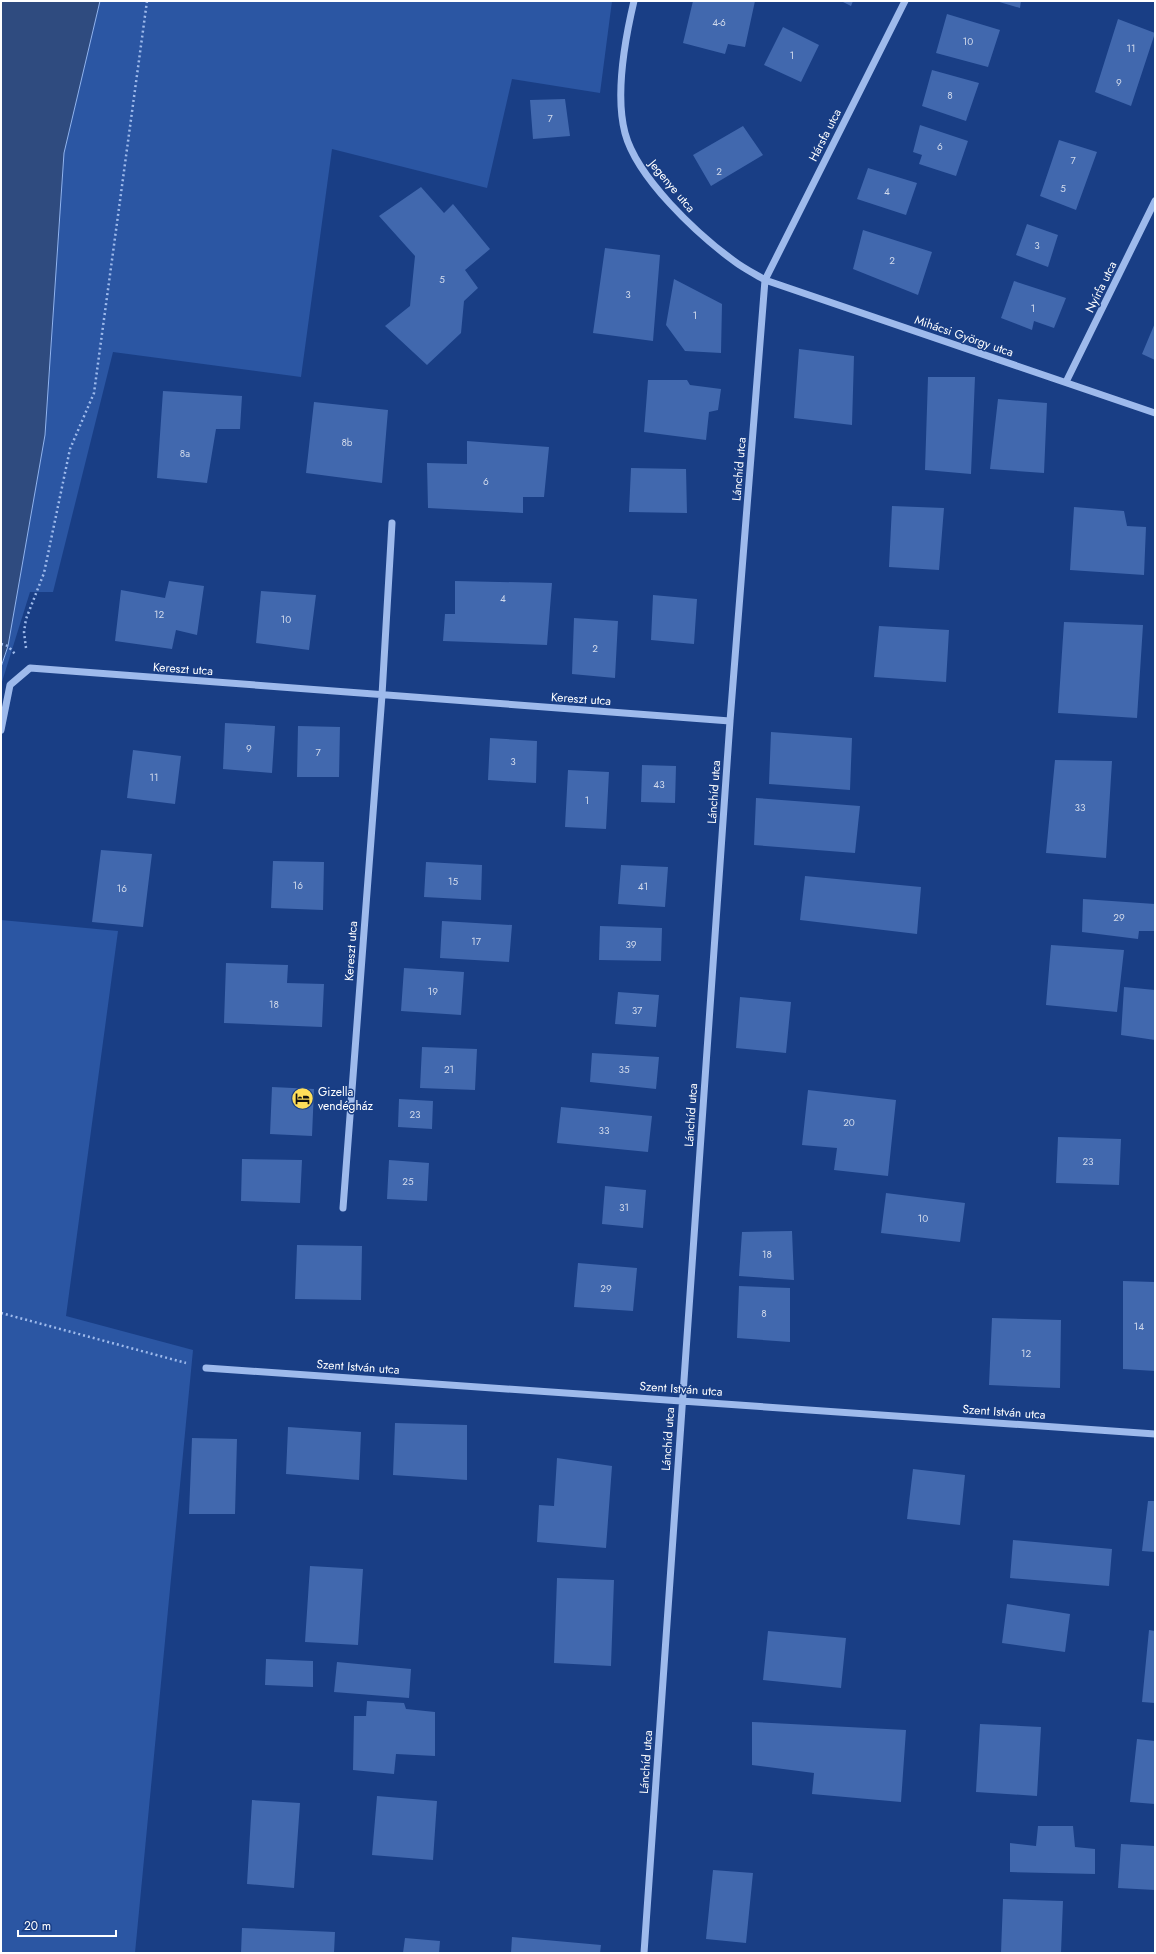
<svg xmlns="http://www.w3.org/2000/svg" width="1156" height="1954" font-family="Jost,sans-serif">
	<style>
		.green { fill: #2b56a3 }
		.water { fill: #2f4b7f; stroke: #91b4ef }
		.building { fill: #4168ae }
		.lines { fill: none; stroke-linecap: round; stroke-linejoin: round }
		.path { stroke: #9ebaec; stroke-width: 2.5; stroke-dasharray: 2 3; stroke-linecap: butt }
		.minor { stroke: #9ebaec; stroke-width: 7 }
		.labels { text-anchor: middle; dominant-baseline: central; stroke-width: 3; stroke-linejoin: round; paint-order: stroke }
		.number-label { font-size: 10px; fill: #d0d9eb }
		.street-label { font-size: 12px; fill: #fff; stroke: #193e85 }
		.poi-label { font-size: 12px; fill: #fff; stroke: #193e85; text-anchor: start }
	</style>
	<rect width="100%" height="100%" fill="#193e85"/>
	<path class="green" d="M100,1H612L600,93L512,79L487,188L332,149L301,377L113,352L53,592H30L1,685V667L8,646L45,435L64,153Z
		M1,920L118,931L66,1316L193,1350L135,1953H1Z"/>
	<path class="water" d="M1,1H100L64,153L45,435L8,646L1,667Z"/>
	<path class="building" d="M693,1H755L745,47L728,44L725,54L683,43Z
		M841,1H853L851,6Z
		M996,1H1021L1020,8Z
		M947,14L1000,30L988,67L936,53Z
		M1118,19L1155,33L1131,106L1095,92Z
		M783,27L819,45L801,82L764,65Z
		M932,70L979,83L966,121L922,106Z
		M565,99L570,136L533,139L530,100Z
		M920,125L968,141L956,176L919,164L922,155L913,152Z
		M743,126L763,155L711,186L693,155Z
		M1059,140L1097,152L1076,210L1040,196Z
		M868,168L917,183L906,215L857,199Z
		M421,187L444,213L453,204L490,249L465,270L478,288L464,301L461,333L427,365L385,326L410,306L415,256L379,216Z
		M1027,224L1058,235L1048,267L1016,255Z
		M863,230L932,252L918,295L853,269Z
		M605,248L660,255L653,341L593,333Z
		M674,279L722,304L721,353L685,351L666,325Z
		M1014,281L1066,298L1054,328L1034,321L1032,330L1001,318Z
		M1155,323V360L1142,354Z
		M799,349L854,356L852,425L794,418Z
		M928,377H975L971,474L925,470Z
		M648,380H687L690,385L721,389L718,410L709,412L706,440L644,432Z
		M163,391L242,396L240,429H216L207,483L157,478Z
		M998,399L1047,403L1044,473L990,469Z
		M314,402L388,410L382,483L306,473Z
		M467,441L549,447L544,497H523V513L428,508L427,463L467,464Z
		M631,468L686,469L687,513L629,512Z
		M892,506L944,508L939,570L889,567Z
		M1074,507L1124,511L1127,526L1146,527L1144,575L1070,570Z
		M169,581L204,586L197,635L176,630L172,649L115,641L121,590L165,598Z
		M455,581L552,583L547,645L443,641L445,614H455Z
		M261,591L316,595L309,650L256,643Z
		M653,595L697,599L694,644L651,640Z
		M574,618L618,621L615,678L572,674Z
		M1064,622L1143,625L1137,718L1058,713Z
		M879,626L949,630L946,682L874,677Z
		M225,723L275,726L272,773L223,769Z
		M298,726L340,727L339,777H297Z
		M771,732L852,738L850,790L769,784Z
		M490,738L537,741L536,783L488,780Z
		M133,750L181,756L175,804L127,798Z
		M1055,760L1112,761L1106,858L1046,853Z
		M642,765L676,766L675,803L641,802Z
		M568,770L609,772L606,829L565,827Z
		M756,798L860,806L855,853L754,845Z
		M101,850L152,854L143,927L92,922Z
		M273,861L324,862L323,910L271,908Z
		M426,862L482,865L481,900L424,897Z
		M621,865L668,867L665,907L618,904Z
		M805,876L921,887L917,934L800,920Z
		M1083,899L1155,904V931H1139L1138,939L1082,932Z
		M442,921L512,925L509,962L440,958Z
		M600,926L662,928L661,961L599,960Z
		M1051,945L1124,950L1117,1012L1046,1005Z
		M226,963L288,965L287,983L324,984L322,1027L224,1023Z
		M404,968L464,972L461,1015L401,1011Z
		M1124,987L1155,990V1040L1121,1035Z
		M618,992L659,995L656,1027L615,1024Z
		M740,997L791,1002L786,1053L736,1048Z
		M422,1047L477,1049L475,1090L420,1088Z
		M592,1053L659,1057L656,1089L590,1082Z
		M272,1087L314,1089L312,1136L270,1134Z
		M808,1090L896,1100L888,1176L834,1170L837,1148L802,1145Z
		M399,1099L433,1101L432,1129L398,1127Z
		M561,1107L652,1116L648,1152L557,1143Z
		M1058,1137L1121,1139L1119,1185L1056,1183Z
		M242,1159L302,1160L300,1203L241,1201Z
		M389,1160L429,1163L427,1201L387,1199Z
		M605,1186L646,1190L643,1228L602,1224Z
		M886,1193L965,1203L960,1242L881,1233Z
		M792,1231L794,1280L739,1276L742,1232Z
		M297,1245L362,1246L361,1300L295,1299Z
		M578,1263L637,1268L633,1311L574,1307Z
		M1123,1281L1155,1282V1371L1123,1369Z
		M739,1286L790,1288V1342L737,1338Z
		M992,1318L1061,1320L1060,1388L989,1385Z
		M395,1423L467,1425V1480L393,1475Z
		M288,1427L361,1432L359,1480L286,1474Z
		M192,1438L237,1439L235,1514H189Z
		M557,1458L612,1466L606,1548L537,1542L539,1505L554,1506Z
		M913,1469L965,1475L960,1525L907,1519Z
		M1148,1501H1155V1552L1142,1551Z
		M1013,1540L1112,1549L1109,1586L1010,1578Z
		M310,1566L363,1569L358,1645L305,1642Z
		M557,1578L614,1580L611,1666L554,1663Z
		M1007,1604L1070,1614L1065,1652L1002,1643Z
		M1149,1630L1155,1631V1703L1142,1702Z
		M768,1631L846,1638L841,1688L763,1680Z
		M266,1659L313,1661V1687L265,1685Z
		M337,1662L411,1669L409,1698L334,1692Z
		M367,1701L404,1703L406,1709L435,1712V1756L396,1754L394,1774L353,1770L354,1716H366Z
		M752,1722L906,1730L901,1802L812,1794L814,1773L752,1765Z
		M980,1724L1041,1727L1037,1796L976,1792Z
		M1137,1739L1155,1741V1804L1130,1802Z
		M377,1796L437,1801L433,1860L372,1855Z
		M252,1800L300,1803L294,1888L247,1884Z
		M1038,1826H1073L1075,1847L1095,1849V1874L1010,1872V1843L1036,1846Z
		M1121,1844L1155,1846V1890L1118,1888Z
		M713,1870L753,1873L746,1943L706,1939Z
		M1003,1899L1063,1901L1061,1953H1001Z
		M242,1928L335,1932L334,1953H241Z
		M512,1937L601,1945L600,1953H511Z
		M405,1938L440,1941L439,1953H403Z"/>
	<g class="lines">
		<path class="path" d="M1,644L8,646L15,654
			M26,648L24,632L26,619L44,573L70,449L94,393L147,1
			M1,1313L186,1363"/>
		<path class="minor" d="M634,1C625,39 615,95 625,133C637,178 697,234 734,261C743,268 755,274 765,280L1155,413
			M1066,382L1155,201
			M1,730L10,685L30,668L730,721
			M343,1208L382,695L392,523
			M206,1368L1155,1434
			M644,1953L730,721L765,280L905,1"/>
	</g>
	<defs>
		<symbol id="hotel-disc" viewBox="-11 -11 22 22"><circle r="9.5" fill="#ffde59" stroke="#193e85"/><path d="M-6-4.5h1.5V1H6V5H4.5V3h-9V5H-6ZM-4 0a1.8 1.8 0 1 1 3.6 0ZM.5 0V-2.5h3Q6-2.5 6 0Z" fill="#111"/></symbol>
	</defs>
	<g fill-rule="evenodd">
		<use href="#hotel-disc" x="290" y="1086" width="25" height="25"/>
	</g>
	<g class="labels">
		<g class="number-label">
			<text x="719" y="22">4-6</text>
			<text x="968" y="41">10</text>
			<text x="1131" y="48">11</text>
			<text x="792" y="55">1</text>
			<text x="1119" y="82">9</text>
			<text x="950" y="95">8</text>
			<text x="550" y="118">7</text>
			<text x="940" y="146">6</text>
			<text x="1073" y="160">7</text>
			<text x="719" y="171">2</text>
			<text x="1063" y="188">5</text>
			<text x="887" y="191">4</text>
			<text x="1037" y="245">3</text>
			<text x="892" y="260">2</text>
			<text x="442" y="279">5</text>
			<text x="628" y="294">3</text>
			<text x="1033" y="308">1</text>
			<text x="695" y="315">1</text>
			<text x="347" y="442">8b</text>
			<text x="185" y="453">8a</text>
			<text x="486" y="481">6</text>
			<text x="503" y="598">4</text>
			<text x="159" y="614">12</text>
			<text x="286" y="619">10</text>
			<text x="595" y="648">2</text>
			<text x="249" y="748">9</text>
			<text x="318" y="752">7</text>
			<text x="513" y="761">3</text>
			<text x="154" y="777">11</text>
			<text x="659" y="784">43</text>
			<text x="587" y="800">1</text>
			<text x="1080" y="807">33</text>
			<text x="453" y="881">15</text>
			<text x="298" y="885">16</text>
			<text x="643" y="886">41</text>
			<text x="122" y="888">16</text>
			<text x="1119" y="917">29</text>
			<text x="476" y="941">17</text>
			<text x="631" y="944">39</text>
			<text x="433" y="991">19</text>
			<text x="274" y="1004">18</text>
			<text x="637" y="1010">37</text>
			<text x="449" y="1069">21</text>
			<text x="624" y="1069">35</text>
			<text x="415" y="1114">23</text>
			<text x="849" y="1122">20</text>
			<text x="604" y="1130">33</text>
			<text x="1088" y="1161">23</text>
			<text x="408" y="1181">25</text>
			<text x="624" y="1207">31</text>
			<text x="923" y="1218">10</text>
			<text x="767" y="1254">18</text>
			<text x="606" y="1288">29</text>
			<text x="764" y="1313">8</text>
			<text x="1139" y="1326">14</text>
			<text x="1026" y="1353">12</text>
		</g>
		<g class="street-label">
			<text transform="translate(825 135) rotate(-63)">Hársfa utca</text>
			<text transform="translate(672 186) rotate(50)">Jegenye utca</text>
			<text transform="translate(1101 287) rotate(-64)">Nyírfa utca</text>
			<text transform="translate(964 336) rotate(19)">Mihácsi György utca</text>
			<text transform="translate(739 469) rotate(-85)">Lánchíd utca</text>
			<text transform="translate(183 669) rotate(4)">Kereszt utca</text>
			<text transform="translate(581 699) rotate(4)">Kereszt utca</text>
			<text transform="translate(714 792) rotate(-86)">Lánchíd utca</text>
			<text transform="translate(351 951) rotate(-86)">Kereszt utca</text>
			<text transform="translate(691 1115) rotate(-86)">Lánchíd utca</text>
			<text transform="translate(358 1367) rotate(4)">Szent István utca</text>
			<text transform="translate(681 1389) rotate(4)">Szent István utca</text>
			<text transform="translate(1004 1412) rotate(4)">Szent István utca</text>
			<text transform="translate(668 1439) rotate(-86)">Lánchíd utca</text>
			<text transform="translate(646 1762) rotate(-86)">Lánchíd utca</text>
		</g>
		<g class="poi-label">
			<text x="318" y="1092">Gizella<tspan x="318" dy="14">vendégház</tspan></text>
		</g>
	</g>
	<rect width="1156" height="1954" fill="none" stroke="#ffffff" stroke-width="4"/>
	<path d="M18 1930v6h98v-6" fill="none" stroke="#ffffff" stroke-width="2"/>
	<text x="24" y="1930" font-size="12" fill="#ffffff" stroke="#193e85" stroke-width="3" paint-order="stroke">20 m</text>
</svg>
